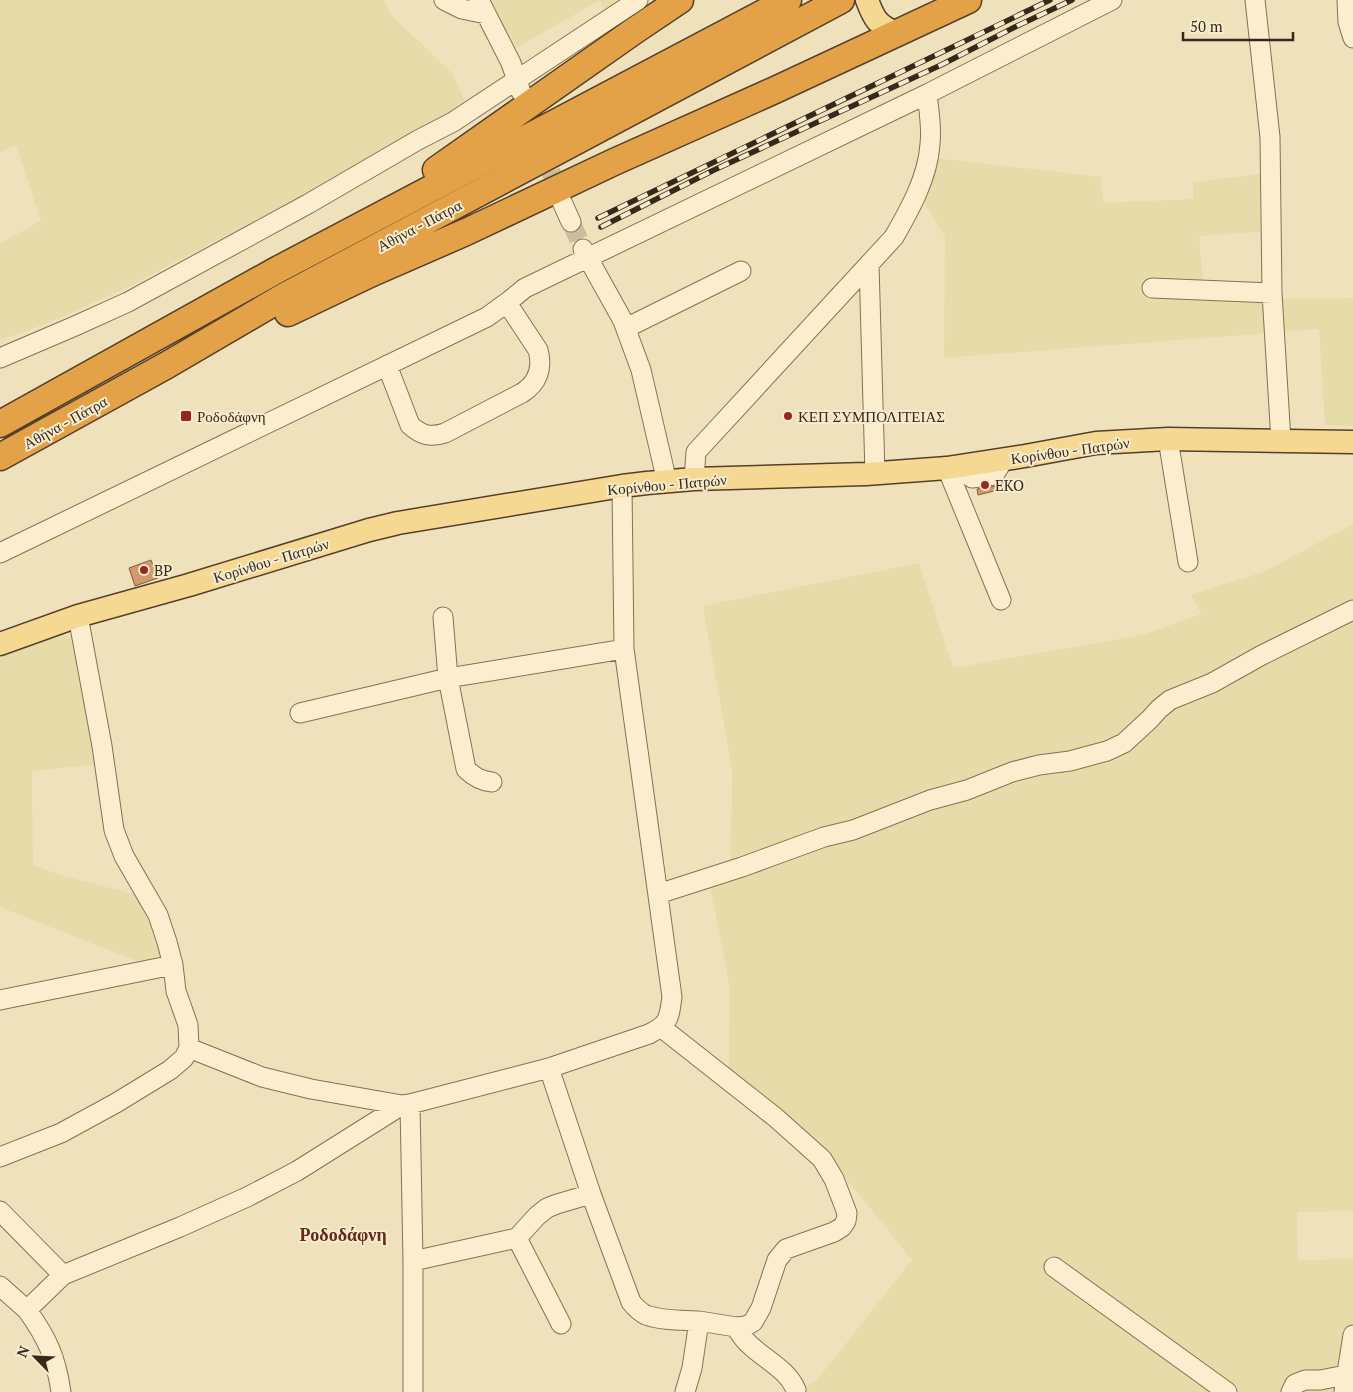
<svg xmlns="http://www.w3.org/2000/svg" width="1353" height="1392" font-family="'PT Serif',serif">
	<style>
		.farmland { fill: #e5dca9 }
		.building { fill: #cf9a70; stroke: #875a3a }
		.lines { fill: none; stroke-linecap: round; stroke-linejoin: round }
		.minor-tunnel { stroke: #cabc9c; stroke-width: 19; stroke-dasharray: 19 9; stroke-linecap: butt }
		.minor-casing { stroke: #877155; stroke-width: 21 }
		.major-casing { stroke: #543f2a; stroke-width: 25 }
		.highway-casing { stroke: #543f2a; stroke-width: 29 }
		.minor { stroke: #faeecf; stroke-width: 19 }
		.major { stroke: #f5d891; stroke-width: 22 }
		.highway { stroke: #e3a248; stroke-width: 26 }
		.rail-casing { stroke: #36281b; stroke-width: 5.5 }
		.rail { stroke: #f6ebcc; stroke-width: 4; stroke-dasharray: 11; stroke-linecap: butt }
		.poi-dot { fill: #982523; stroke: #f6ebcc; stroke-width: 2 }
		.labels { text-anchor: middle; dominant-baseline: central; stroke-width: 4; stroke-linejoin: round; paint-order: stroke }
		.street-label { font-size: 15px; fill: #36281b; stroke: #f6ebcc }
		.poi-label { font-size: 15px; fill: #36281b; stroke: #f6ebcc; text-anchor: start }
		.quarter-label { font-size: 18px; font-weight: bold; fill: #642a19; stroke: #f6ebcc }
	</style>
	<rect width="100%" height="100%" fill="#efe1bc"/>
	<path class="farmland" d="M0,0H384L391,15L452,73L467,106L303,195L128,287L46,324L0,340V243L41,221L16,145L0,152Z
		M487,0H618L605,10L600,0L513,50Z
		M935,158L1101,177L1103,203L1193,199V182L1260,174V232L1199,236L1204,295L1266,299L1353,298V426L1325,425L1319,329L944,358L945,237L921,197Z
		M1353,524V1211L1297,1212L1298,1261L1353,1258V1392H795L817,1380L912,1260L827,1155L729,1070L730,989L708,873L731,867L732,769L703,606L919,563L953,668L1142,635L1202,614L1191,595L1266,571Z
		M62,634L78,640L100,764L32,771L33,865L64,876L133,894L142,901L154,920L165,959L144,964L0,907V654Z"/>
	<path class="building" d="M997,486L998,490L978,495L977,489Z
		M151,560L158,578L135,586L129,568Z"/>
	<g class="lines">
		<path class="minor-tunnel" d="M541,145L561,199
			M571,222L583,249"/>
		<defs>
			<path id="minor" d="M444,0L462,9L486,14
				M479,0L511,63L521,92
				M1255,0L1270,137L1272,293L1281,441
				M1347,0L1348,22L1353,38
				M562,202L571,222
				M583,249L623,321L641,370L667,482
				M869,264L875,474
				M1152,288L1272,293
				M626,328L741,271
				M0,358L75,326L128,302L308,204L418,140L453,122L638,0
				M387,365L410,425C421,435 430,438 445,433L522,393C538,383 543,368 538,350L507,303
				M1168,439L1188,562
				M957,466L972,478L994,475L1004,459
				M947,468L1001,600
				M694,479L696,452L894,237C910,209 928,177 930,144C932,128 929,111 927,94L1112,0
				M0,553L487,317L509,301L525,288L927,94
				M78,616L102,746L114,830L124,856L158,915L167,942L173,965L176,991L188,1025L189,1048L262,1077L311,1089L402,1105
				M443,617L448,678L466,769C474,777 481,781 492,782
				M300,713L448,678L624,649
				M658,894L742,867L824,837L853,830L930,800L967,790L1012,772L1039,765L1070,761L1107,751L1124,743L1150,719L1159,709L1170,700L1212,683L1262,655L1353,610
				M0,1000L173,965
				M662,1028L775,1117L822,1159L834,1179L847,1213L846,1221L842,1227L834,1232L786,1249L777,1260L761,1308L753,1322L746,1326L736,1327L699,1321
				M410,1104L549,1068
				M0,1157L61,1133L116,1103L170,1070L184,1058L189,1048
				M591,1194L549,1068L649,1034C669,1024 669,1019 672,997L624,649L622,486
				M0,1211L63,1275
				M517,1238L561,1324
				M413,1261L517,1238L537,1216L547,1208L557,1204L591,1194L631,1302C635,1307 640,1312 646,1315C662,1321 683,1320 699,1321L692,1368L685,1392
				M1054,1267L1227,1392
				M0,1286L27,1310
				M736,1327C740,1334 745,1341 751,1346C766,1360 788,1370 796,1390
				M61,1392C56,1357 47,1338 27,1310L63,1275L180,1227L247,1197L297,1171L402,1105L410,1104L413,1261V1392
				M1291,1392L1295,1384L1305,1380H1320L1346,1375
				M1344,1392L1353,1335"/>
			<path id="major" d="M867,0C874,19 878,26 897,33
				M0,644L78,616L189,585L369,530L398,523L622,486L647,483L694,479L866,474L947,468L1025,456L1096,443L1168,439L1353,442"/>
			<path id="highway" d="M436,170L634,31L680,0
				M288,313L372,273L466,232L614,162L775,90L968,0
				M0,424L277,270L788,0
				M0,457L167,365L285,296L841,0"/>
		</defs>
		<use href="#minor" class="minor-casing"/>
		<use href="#major" class="major-casing"/>
		<use href="#highway" class="highway-casing"/>
		<use href="#minor" class="minor"/>
		<use href="#major" class="major"/>
		<use href="#highway" class="highway"/>
		<defs>
			<path id="rail" d="M598,218L1050,0
				M601,227L714,170L941,65L1017,26L1072,0"/>
		</defs>
		<use href="#rail" class="rail-casing"/>
		<use href="#rail" class="rail"/>
	</g>
	<g class="poi-dot">
		<rect x="180" y="410" width="12" height="12" rx="2.5"/>
		<circle cx="788" cy="416" r="5"/>
		<circle cx="985" cy="485" r="5"/>
		<circle cx="144" cy="570" r="5"/>
	</g>
	<g class="labels">
		<g class="street-label">
			<text transform="translate(419 225) rotate(-28)">Αθήνα - Πάτρα</text>
			<text transform="translate(65 422) rotate(-29)">Αθήνα - Πάτρα</text>
			<text transform="translate(1070 450) rotate(-8)">Κορίνθου - Πατρών</text>
			<text transform="translate(667 484) rotate(-5)">Κορίνθου - Πατρών</text>
			<text transform="translate(271 560) rotate(-17)">Κορίνθου - Πατρών</text>
		</g>
		<g class="poi-label">
			<text x="197" y="416">Ροδοδάφνη</text>
			<text x="798" y="416">ΚΕΠ ΣΥΜΠΟΛΙΤΕΙΑΣ</text>
			<text x="995" y="485">EKO</text>
			<text x="154" y="570">BP</text>
		</g>
		<g class="quarter-label">
			<text x="343" y="1234">Ροδοδάφνη</text>
		</g>
	</g>
	<g transform="translate(35 1357) rotate(294)" stroke="#f6ebcc" stroke-width="4" paint-order="stroke">
	<path d="M0-4L9 19L0 12L-9 19Z" fill="#36281b"/>
	<text y="-8" font-size="14" font-weight="bold" text-anchor="middle" fill="#36281b">N</text>
	</g>
	<path d="M1183 32v8h110v-8" fill="none" stroke="#36281b" stroke-width="2.5"/>
	<text x="1190" y="32" font-size="15" fill="#36281b" stroke="#f6ebcc" stroke-width="4" paint-order="stroke">50 m</text>
</svg>
